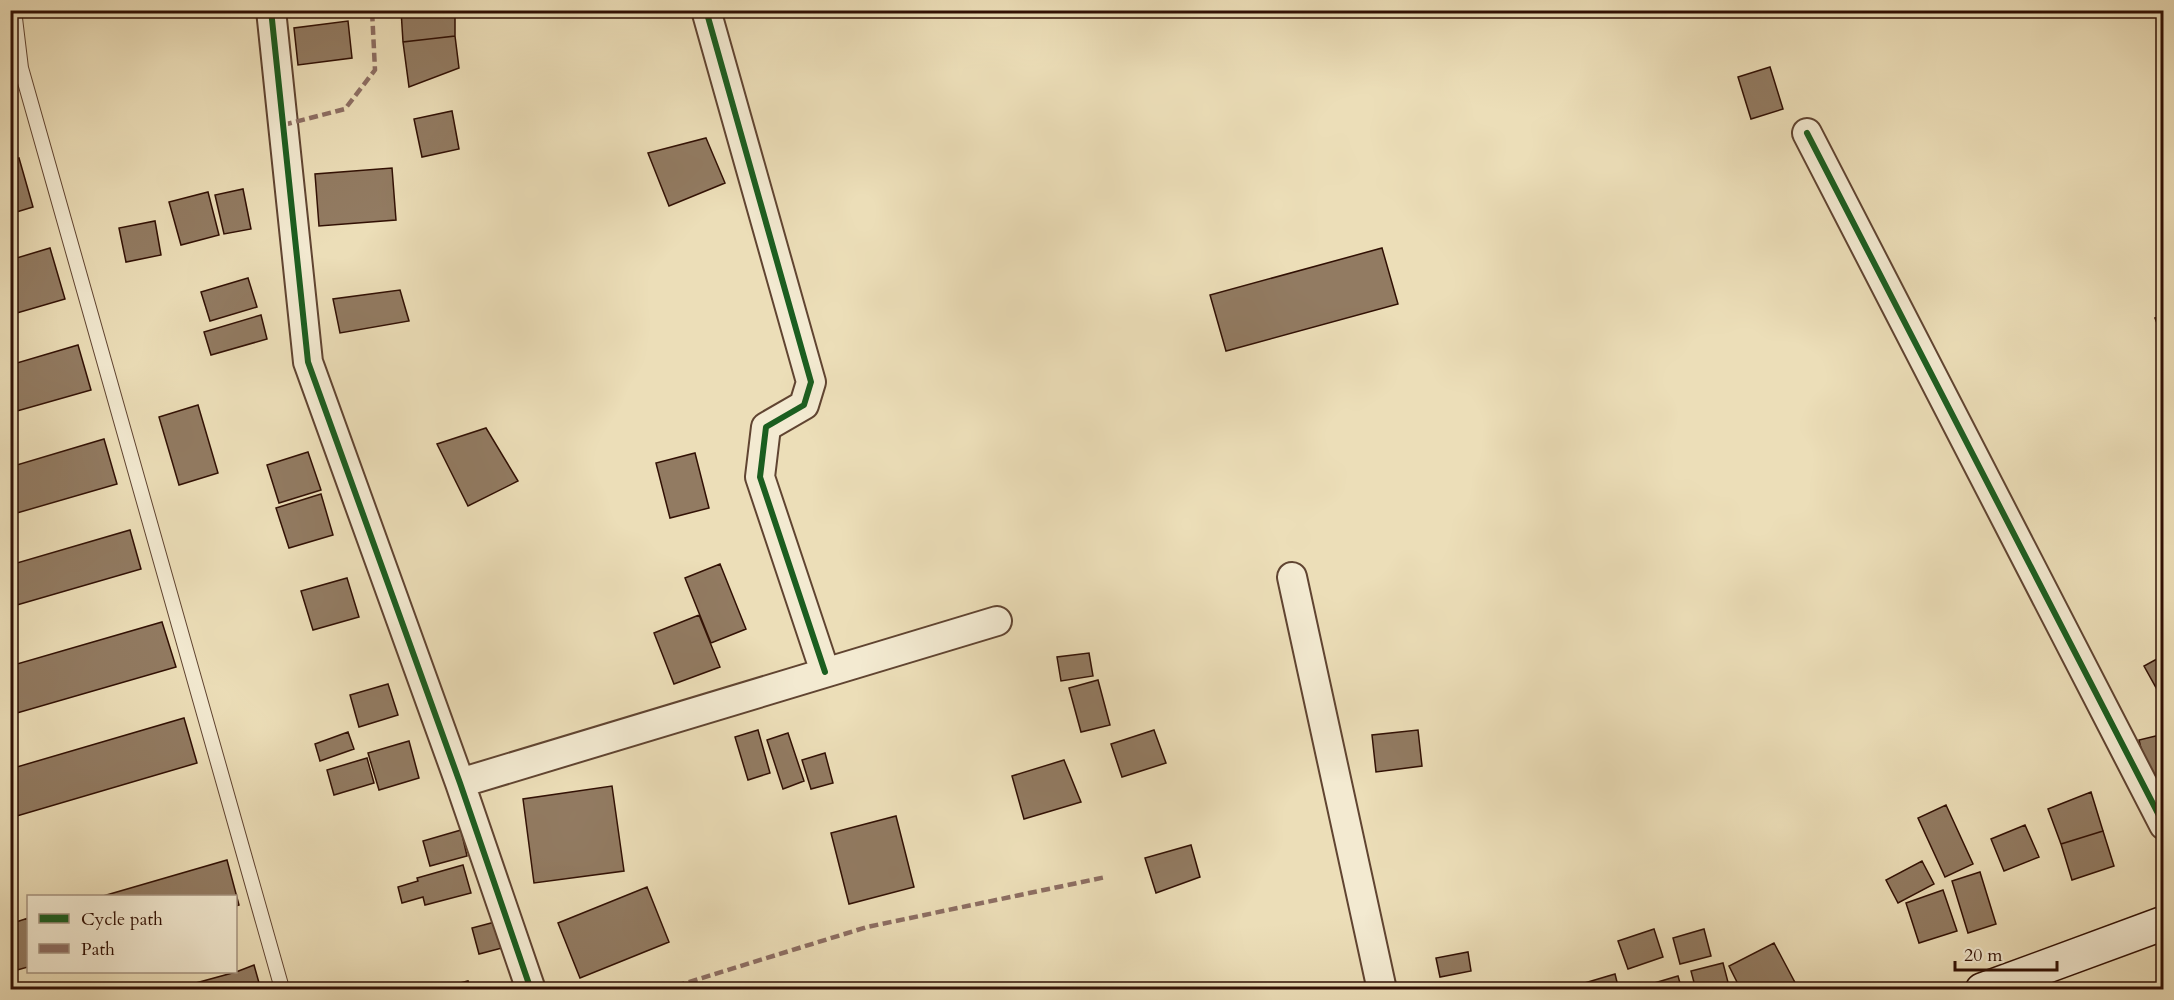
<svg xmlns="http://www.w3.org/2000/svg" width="2174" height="1000" font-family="Cardo,serif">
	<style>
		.building { fill: #927b62; stroke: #311004; stroke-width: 1.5 }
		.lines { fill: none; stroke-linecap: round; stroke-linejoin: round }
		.lane-casing { stroke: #604431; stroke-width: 16 }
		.street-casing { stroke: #604431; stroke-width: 32 }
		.secondary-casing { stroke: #311004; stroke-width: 36 }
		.lane { stroke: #f3ead1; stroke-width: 14 }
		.street { stroke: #f3ead1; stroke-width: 28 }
		.secondary { stroke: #f3ead1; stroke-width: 33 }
		.quiet { stroke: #8d6e63; stroke-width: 4.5; stroke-dasharray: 9 4.5; stroke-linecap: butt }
		.cycleway-casing { stroke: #f3ead1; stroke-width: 10 }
		.cycleway { stroke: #1b5e20; stroke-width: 6 }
	</style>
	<rect width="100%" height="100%" fill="#ecdeb8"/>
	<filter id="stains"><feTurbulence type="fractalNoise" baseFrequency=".00333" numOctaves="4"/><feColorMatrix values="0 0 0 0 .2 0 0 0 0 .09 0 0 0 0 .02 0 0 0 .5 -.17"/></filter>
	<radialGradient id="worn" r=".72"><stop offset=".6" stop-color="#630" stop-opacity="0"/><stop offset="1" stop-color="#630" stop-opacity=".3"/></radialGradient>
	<path class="building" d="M401,10H455V36L403,42Z
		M348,21L352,58L298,65L294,28Z
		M455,36L459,68L409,87L403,42Z
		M1770,67L1783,109L1751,119L1738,77Z
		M452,111L459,149L422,157L414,119Z
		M706,138L725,183L669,206L648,153Z
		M19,158L33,207L10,214V161Z
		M392,168L396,220L319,226L315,174Z
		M243,189L251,229L224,234L215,195Z
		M208,192L219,235L181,245L169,202Z
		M155,221L161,255L126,262L119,228Z
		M50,248L65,299L10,315V260Z
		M1382,248L1398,304L1226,351L1210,295Z
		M248,278L257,307L210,321L201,292Z
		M400,290L409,321L340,333L333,299Z
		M261,315L267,339L211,355L204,332Z
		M2164,315V342L2155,318Z
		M78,345L91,390L10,413V365Z
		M198,405L218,473L179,485L159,417Z
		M486,428L518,481L468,506L437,444Z
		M104,439L117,484L10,515V467Z
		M308,452L321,490L279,503L267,465Z
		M695,453L709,508L670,518L656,463Z
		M321,494L333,535L289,548L276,508Z
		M130,530L141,569L10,607V565Z
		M720,564L746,629L711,643L685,578Z
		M347,578L359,617L313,630L301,591Z
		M699,615L720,667L674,684L654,633Z
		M162,622L176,667L10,715V666Z
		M1089,653L1093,676L1061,681L1057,657Z
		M2164,655V702L2144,666Z
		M1098,680L1110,725L1081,732L1069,688Z
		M388,684L398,715L359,727L350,695Z
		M184,718L197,763L10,818V769Z
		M758,730L770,773L748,780L735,737Z
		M1154,730L1166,763L1122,777L1111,744Z
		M1418,730L1422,766L1376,772L1372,735Z
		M348,732L354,749L320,761L315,744Z
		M788,733L804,781L783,789L767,740Z
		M2164,734V778L2149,782L2139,740Z
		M409,741L419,778L379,790L368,753Z
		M825,753L833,783L811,789L802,760Z
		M367,758L374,783L334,795L327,770Z
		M1064,760L1081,802L1024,819L1012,776Z
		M612,786L624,871L534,883L523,799Z
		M2091,792L2103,831L2061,844L2048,809Z
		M1946,805L1973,864L1945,877L1918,818Z
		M896,816L914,887L849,904L831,833Z
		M2025,825L2039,857L2004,871L1991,839Z
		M461,830L467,856L430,866L423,841Z
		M2103,831L2114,866L2072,880L2061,844Z
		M1191,845L1200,877L1156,893L1145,858Z
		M227,860L239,905L236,906V896H103Z
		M1922,861L1934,884L1898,903L1886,880Z
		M463,865L471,893L425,905L423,897L402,903L398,887L418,881L417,878Z
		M1980,872L1996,924L1968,933L1952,881Z
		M647,887L669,942L580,978L558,923Z
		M1943,890L1957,931L1919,943L1906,903Z
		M28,918V967L10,972V924Z
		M495,922L502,948L479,954L472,928Z
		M1654,929L1663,957L1628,969L1618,941Z
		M1704,929L1711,956L1680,964L1673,938Z
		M1774,943L1799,990H1741L1729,966Z
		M1468,952L1471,971L1440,977L1436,958Z
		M1723,963L1730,990H1696L1691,971Z
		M254,965L261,990H170L236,972Z
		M1615,974L1619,990H1582L1581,984Z
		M1678,976L1682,990H1645L1644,986Z
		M468,981L471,990H442L441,988Z"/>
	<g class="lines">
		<defs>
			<path id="lane" d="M14,10L21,68L281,985"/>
			<path id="street" d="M271,10L308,362L460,783L531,990
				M706,10L811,382L804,405L766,427L760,477L825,672
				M1807,133L2164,825
				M1292,577L1382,990
				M460,783L997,621"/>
			<path id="secondary" d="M1982,990L2164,923"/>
		</defs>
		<use href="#lane" class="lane-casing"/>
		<use href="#street" class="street-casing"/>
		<use href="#secondary" class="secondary-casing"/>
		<use href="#lane" class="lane"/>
		<use href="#street" class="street"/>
		<use href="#secondary" class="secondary"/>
		<path class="quiet" d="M283,125L345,109L375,70L372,10
			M663,990L867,927L1106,877"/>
		<defs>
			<path id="cycleway" d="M271,10L308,362L460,783L531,990
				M706,10L811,382L804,405L766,427L760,477L825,672
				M1807,133L2164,825"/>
		</defs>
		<use href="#cycleway" class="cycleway-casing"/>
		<use href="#cycleway" class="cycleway"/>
	</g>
	<rect width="2174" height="1000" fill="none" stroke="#ecdeb8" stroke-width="36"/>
	<rect x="12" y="12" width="2150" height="976" fill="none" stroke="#311004" stroke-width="3"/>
	<rect x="18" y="18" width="2138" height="964" fill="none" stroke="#311004" stroke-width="1.5"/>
	<rect x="27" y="895" width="210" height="78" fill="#f3ead1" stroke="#a5937f" stroke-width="1.5"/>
	<rect x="39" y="914" width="30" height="9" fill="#1b5e20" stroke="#a5937f" stroke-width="1.5"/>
	<text x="81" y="925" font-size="18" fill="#311004">Cycle path</text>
	<rect x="39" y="944" width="30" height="9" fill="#8d6e63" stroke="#a5937f" stroke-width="1.5"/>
	<text x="81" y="955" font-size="18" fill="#311004">Path</text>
	<path d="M1955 961v9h102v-9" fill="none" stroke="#311004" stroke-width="3"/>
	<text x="1964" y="961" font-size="18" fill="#311004" stroke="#f3ead1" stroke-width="4.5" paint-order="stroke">20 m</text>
	<rect width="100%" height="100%" filter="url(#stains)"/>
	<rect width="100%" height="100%" fill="url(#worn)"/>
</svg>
